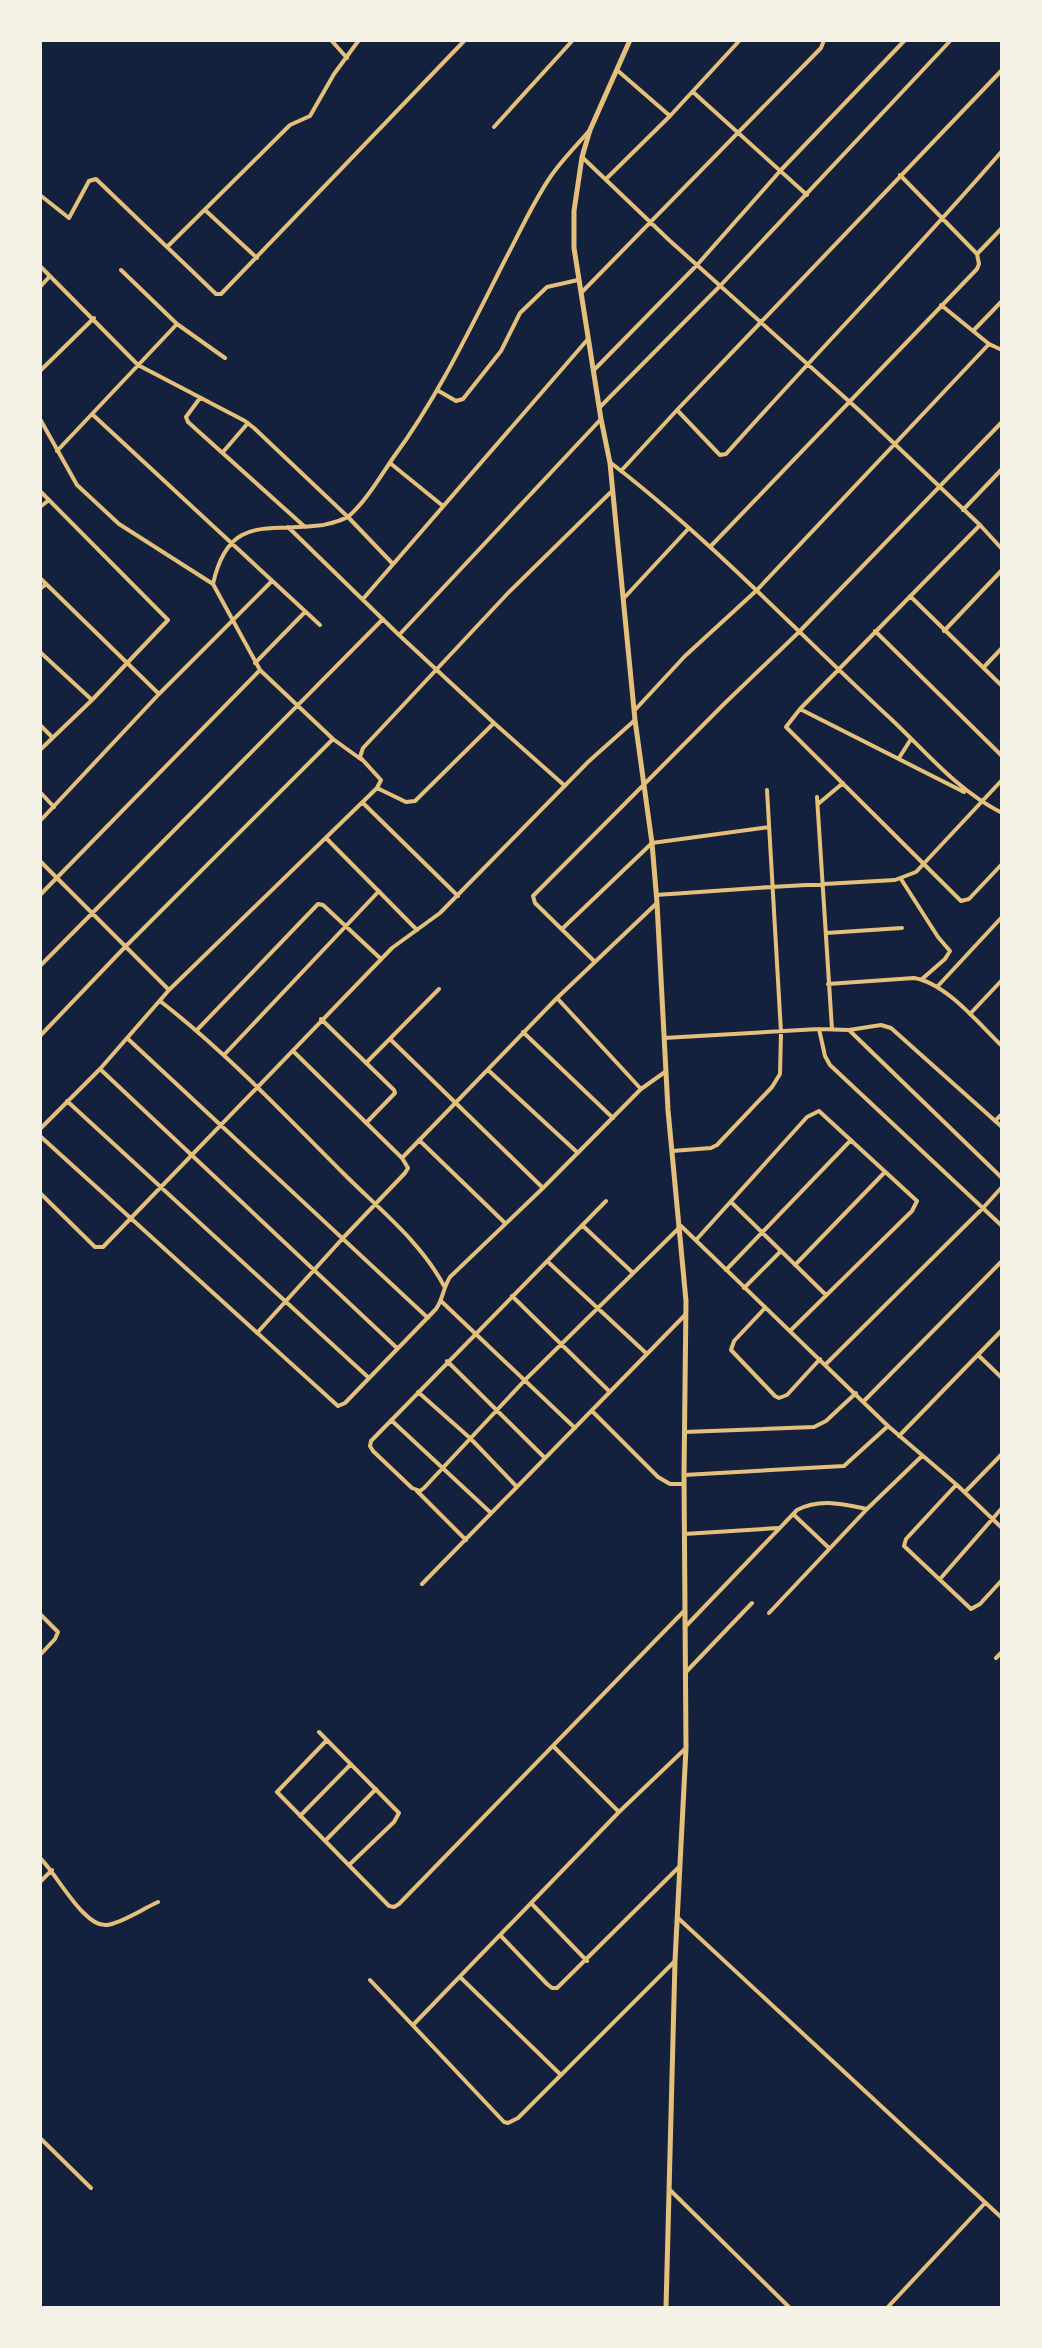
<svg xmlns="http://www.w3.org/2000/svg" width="1042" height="2348" font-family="'Exo 2',sans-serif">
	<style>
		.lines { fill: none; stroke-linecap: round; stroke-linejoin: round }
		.minor { stroke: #e5c07b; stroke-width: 4 }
		.tertiary { stroke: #e5c07b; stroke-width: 5 }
	</style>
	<rect width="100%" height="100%" fill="#14213d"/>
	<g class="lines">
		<path class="minor" d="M331,40L347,58
			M617,70L670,116L740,40
			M693,92L807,195
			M494,127L573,40
			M582,157L669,240L861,412L980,525L1002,549
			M900,175L977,254L1002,228
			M606,179L670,116
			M40,195L69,218L89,181L96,179L216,294H221L465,40
			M205,210L257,258
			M168,246L290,125L310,116L334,74L359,40
			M40,266L138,365L245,421L254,428L348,517L392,563
			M121,270L177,324L225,358
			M40,287L50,276
			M582,292L821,48L824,40
			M941,305L989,344L1002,350
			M973,331L1002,301
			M594,370L697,265L781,170L905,40
			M40,371L94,318
			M437,390L456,401L463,399L501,351L520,313L547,287L578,280
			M200,398L186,417L188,422L305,527
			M600,407L720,286L951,40
			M677,410L717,452L720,455L726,454C817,352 913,254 1002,151
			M92,414L320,625
			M40,419L77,485L119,524L213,584L260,670L333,739L125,947L40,1036
			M57,451L177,324
			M223,452L248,423
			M390,463L443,506
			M611,463C711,540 798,633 891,719C927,753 957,790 1002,813
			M621,471L677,410L1002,70
			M40,491L168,620L92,700L40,750
			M40,507L49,500
			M963,510L1002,469
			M980,525L800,709L786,727L961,901L969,899L1002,864
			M288,527L399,635L494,723L415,801L406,802L377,788
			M710,547L977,269L979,264L977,254
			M40,578L159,694
			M213,584C229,512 270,533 323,525C332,523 342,521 349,516C366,501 380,477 393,458C438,397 471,327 505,260C520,232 533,202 551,176C562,160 576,146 589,131
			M40,589L46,584
			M910,596L1002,686
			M624,598L689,528
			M363,599L588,339
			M875,631L1002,756
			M944,631L1002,570
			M399,635L601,419
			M40,652L92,700
			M255,663L305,612
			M984,667L1002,648
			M800,709L964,792
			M634,711L685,656L757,590L989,344
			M494,723L565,786
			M40,725L52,737
			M333,739L362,760
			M899,758L911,739
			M40,792L54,807
			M817,797L832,1029
			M363,803L458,896
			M818,804L843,783
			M40,821L159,694L272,581
			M326,838L417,930
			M40,861L169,990
			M901,879L938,937L950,951L945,959L922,979
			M40,895L260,670
			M656,895L771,887L895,880L916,872L1002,780
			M562,929L652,843L769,827
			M826,933L902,928
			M595,962L535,903L533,896L725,703L799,632L1002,422
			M40,966L383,619
			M828,984L914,978C946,983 979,1024 1002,1046
			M937,987L1002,917
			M557,998L641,1089
			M160,1001C227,1053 284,1114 344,1174C379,1209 421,1242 444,1286
			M970,1014L1002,980
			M321,1019L394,1090L395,1093L366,1123
			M819,1029L825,1056L830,1065L1002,1226
			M197,1030L318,904L323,905L381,959
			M849,1030L881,1025L891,1028L1002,1127
			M523,1032L613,1118
			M127,1038L428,1318
			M664,1038L819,1029L849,1030L1002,1178
			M390,1039L543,1188
			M224,1055L379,891
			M366,1063L439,989
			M100,1069L397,1348
			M488,1070L578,1153
			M67,1101L369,1378
			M995,1121L1002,1114
			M40,1129L100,1069L169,990L377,788L381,780L360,757L363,748L509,592L612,491
			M40,1136L338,1406L345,1403L436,1309C443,1299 443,1288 450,1277L543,1188L641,1089L665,1072
			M419,1140L505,1223
			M672,1151L711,1148L717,1145L772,1087L780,1074L781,1032L767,790
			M402,1158L557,998L657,903
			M40,1193L95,1247H103L392,948L440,913L588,762L635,720
			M606,1201L371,1441L370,1446L373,1451L412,1488L420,1491L424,1488L526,1379L681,1226L888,1426L957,1485L1002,1528
			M731,1202L826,1295
			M582,1225L633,1273
			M696,1240L807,1117L819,1111L917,1201L912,1211L790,1331
			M547,1261L647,1354
			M795,1265L885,1172
			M726,1270L851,1140
			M744,1288L781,1251
			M512,1296L610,1392
			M441,1301L575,1428
			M765,1308L734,1341L731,1350L775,1396L779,1398L787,1395L820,1359
			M257,1333L343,1238L405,1173L408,1168L402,1158L293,1051
			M978,1355L1002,1378
			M447,1361L545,1458
			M826,1364L983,1208L1002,1187
			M418,1392L470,1438L517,1487
			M864,1401L1002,1261
			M592,1411L658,1477L670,1484H684
			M391,1420L491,1513
			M684,1432L814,1427L826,1421L856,1393
			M899,1436L1002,1330
			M684,1475L844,1466L888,1426
			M956,1485L906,1539L904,1546L971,1609L980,1604L1002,1580
			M417,1491L466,1540
			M965,1492L1002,1454
			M793,1514L829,1548
			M684,1534L778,1528
			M940,1579L1002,1508
			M422,1584L686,1314
			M769,1613L867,1509L922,1456
			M40,1614L58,1632L55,1639L40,1655
			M686,1626L797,1510C820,1498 842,1504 867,1509
			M996,1658L1002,1652
			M686,1672L752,1603
			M319,1732L399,1813L394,1822L349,1865
			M327,1740L277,1792L389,1906L394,1907L399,1904L685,1610
			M553,1746L619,1812
			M300,1816L351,1764
			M325,1841L376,1789
			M40,1858C57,1874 84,1928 107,1925C124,1922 142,1909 158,1902
			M40,1882L52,1870
			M531,1903L587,1961
			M678,1918L1002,2218
			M500,1935L547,1984L552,1988H557L679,1867
			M460,1977L561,2075
			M370,1980L504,2122L508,2123L518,2118L674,1962
			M414,2024L619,1812L686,1748
			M40,2138L91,2188
			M670,2190L790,2308
			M887,2308L985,2203"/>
		<path class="tertiary" d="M630,40L590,130L582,157L574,211V248L601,419L610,463L635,720L652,843L657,903L668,1110L686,1301L684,1475L686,1748L675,1961L666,2308"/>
	</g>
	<rect width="1042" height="2348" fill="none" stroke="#f6f1e7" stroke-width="84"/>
</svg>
